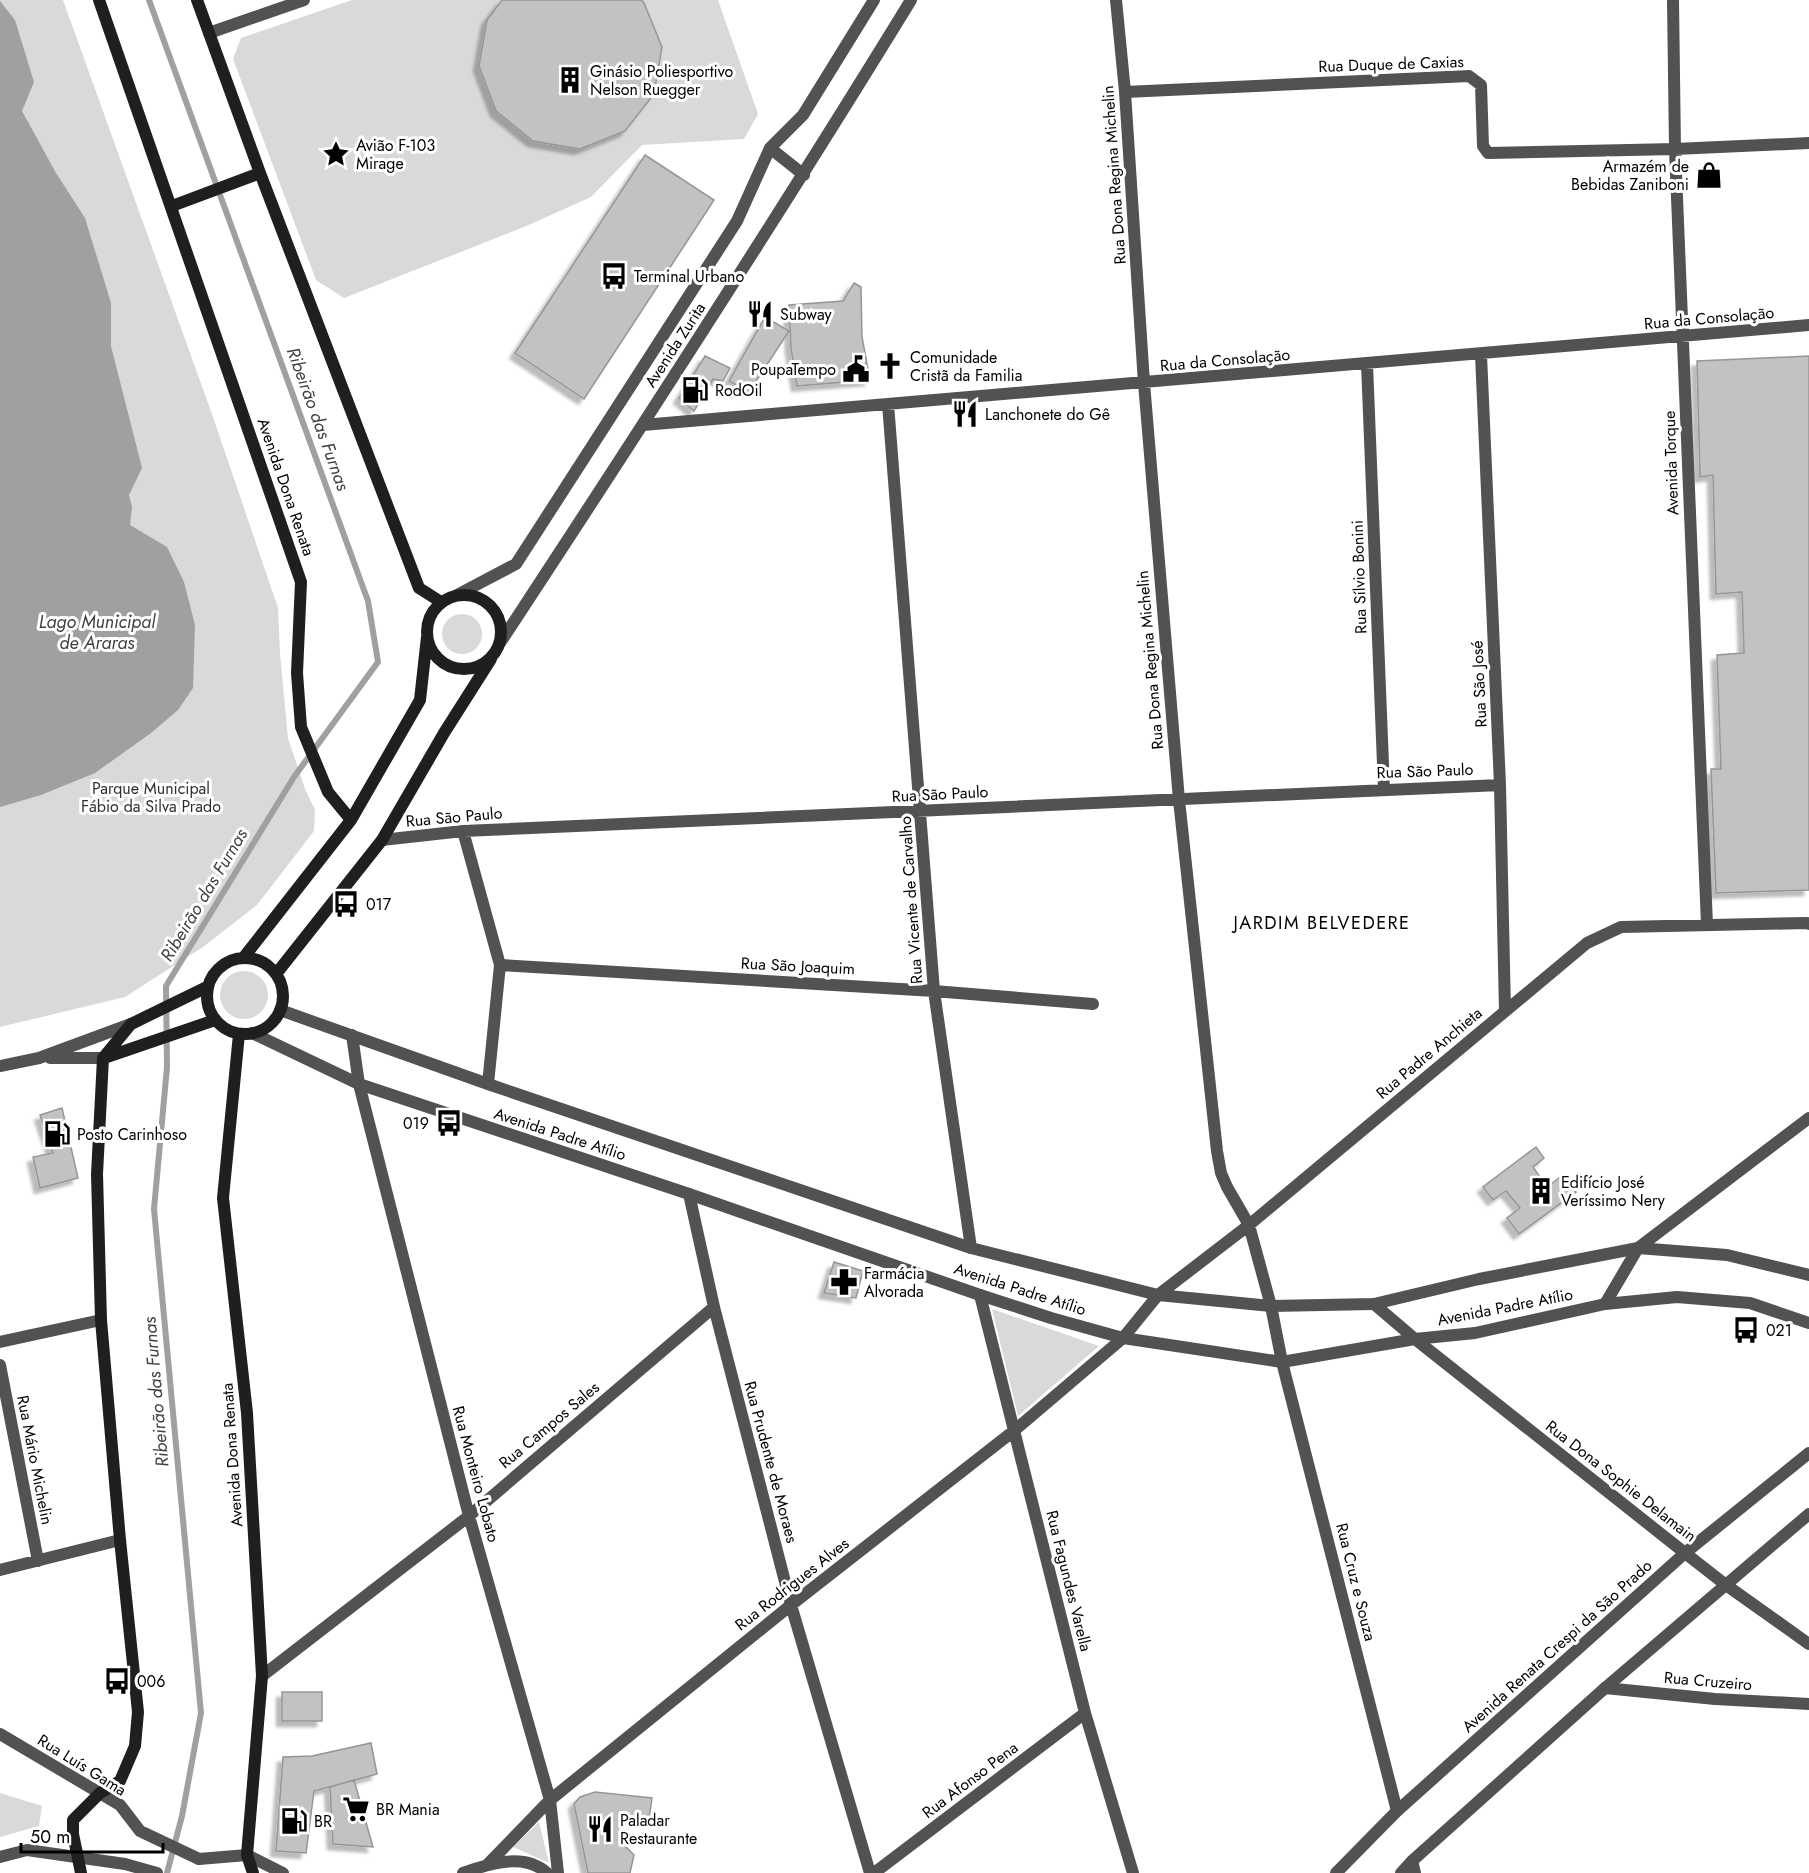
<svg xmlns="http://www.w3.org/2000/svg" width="1809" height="1873" font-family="Jost,sans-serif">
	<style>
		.green { fill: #d9d9d9 }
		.water { fill: #a0a0a0 }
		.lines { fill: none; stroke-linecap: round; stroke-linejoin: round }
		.stream { stroke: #a0a0a0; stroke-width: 6 }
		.building { fill: #c2c2c2; stroke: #969696; stroke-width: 1.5; filter: url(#shadow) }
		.minor { stroke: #525252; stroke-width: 12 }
		.tertiary { stroke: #525252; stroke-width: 12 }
		.secondary { stroke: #1f1f1f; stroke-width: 12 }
		.labels { text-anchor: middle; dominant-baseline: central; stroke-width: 6; stroke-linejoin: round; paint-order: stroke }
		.street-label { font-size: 16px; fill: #000; stroke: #fff }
		.poi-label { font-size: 16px; fill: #000; stroke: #fff; text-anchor: start }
		.park-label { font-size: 16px; fill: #303030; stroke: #fff }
		.water-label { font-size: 18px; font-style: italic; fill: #414141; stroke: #fff }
		.neighbourhood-label { font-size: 18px; letter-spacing: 1.5px; fill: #000; stroke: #fff }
	</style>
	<defs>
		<filter id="shadow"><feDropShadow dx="-5.5" dy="5.5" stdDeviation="1.5" flood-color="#0004"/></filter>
	</defs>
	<rect width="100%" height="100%" fill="#fff"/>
	<path class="green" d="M0,0H63L212,414L278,608L280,653L288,738L305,789L315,810L314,831L257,905L203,947L125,997L0,1027Z
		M352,0H718L758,114L744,139L642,145L591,197L524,227L344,298L316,280L233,59L241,38Z
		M442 634a20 20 0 1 1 40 0a20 20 0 1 1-40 0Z
		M220 995a24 24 0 1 1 48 0a24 24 0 1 1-48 0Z
		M992,1309L1099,1346L1018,1416Z
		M0,1793L42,1806L39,1826L0,1837Z
		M539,1822L549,1863L513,1847Z"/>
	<path class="water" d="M0,1L15,20L34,82L22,111L56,173L85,218L111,303V346L142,468L129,495L132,507L130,525L167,547L184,582L195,625L193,688L178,710L151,733L95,773L41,795L0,807Z"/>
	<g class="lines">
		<path class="stream" d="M149,0L368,601L378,662L294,777L166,986L167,1067L154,1209L201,1713L182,1816L167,1873"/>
	</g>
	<path class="building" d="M502,0H641L644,3L662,47L654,94L625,131L580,149L533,141L496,111L479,66L487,20Z
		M645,155L714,200L584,399L515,353Z
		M854,283L861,287L862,337L870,380L797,386L791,348L789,305L843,301Z
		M765,317L789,331L749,392L729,381Z
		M705,356L730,368L723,381L713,379L694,411L679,398Z
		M1809,356V890L1716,893L1711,769H1721L1717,655L1744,653L1742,592L1716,594L1713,475L1700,477L1697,361Z
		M62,1108L78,1178L40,1188L33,1157L53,1153L40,1115Z
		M1536,1147L1544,1158L1533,1167L1547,1187L1563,1175L1576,1192L1519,1234L1507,1218L1520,1208L1506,1191L1493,1200L1483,1187Z
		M834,1262L863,1271L856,1298L824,1293Z
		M282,1692H322V1721H282Z
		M371,1743L377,1774L314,1791L306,1853L276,1851L283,1757L312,1756Z
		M354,1780L373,1847L333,1844L330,1787Z
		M595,1792L652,1798L649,1819L625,1816L619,1840L634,1855L630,1873H588L574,1804L580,1797Z"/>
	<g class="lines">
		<path class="minor" d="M1116,0L1125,92L1144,383L1179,800L1217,1151L1221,1173L1227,1187L1249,1225L1271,1306L1282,1362L1397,1811
			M1673,0L1675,149L1707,925
			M209,33L304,0
			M1125,92L1469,76L1481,85L1483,146L1488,153L1675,149L1809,143
			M1481,355L1500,785L1505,1011
			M1367,364L1384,789
			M888,404L934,991L971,1248
			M643,425L1809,325
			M463,831L500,965L488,1084
			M382,840L463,831L1500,785
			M500,965L934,991L1093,1004
			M50,1058H103
			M0,1066L39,1058L131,1024
			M359,1084L469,1516L550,1800L558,1873
			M689,1194L714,1307L791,1605L870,1873
			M980,1295L1085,1713L1133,1873
			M1374,1304L1415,1339L1685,1553L1726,1585L1809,1644
			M1605,1304L1638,1248L1809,1118
			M0,1342L101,1320
			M0,1365L38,1561
			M0,1570L120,1540
			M262,1676L469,1516L714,1307
			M1605,1688L1715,1699L1809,1704
			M0,1734L120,1805L140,1831L199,1859
			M0,1857L27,1850L125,1864L157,1873
			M1412,1861L1415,1873
			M488,1864L550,1800L791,1605L1015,1430L1123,1338L1158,1295L1249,1225L1587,943L1621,927L1807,923L1809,924
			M874,1873L1085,1713"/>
		<path class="tertiary" d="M770,148L804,175
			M457,595L516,564L737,221L770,148L803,115L874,0
			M500,643C640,430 778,217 911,0
			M280,1010L488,1084L971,1248L1158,1295L1271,1306L1374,1304L1479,1279L1638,1248L1727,1255L1809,1275
			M252,1033L359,1084L689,1194L980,1295L1051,1318L1123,1338L1282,1362L1415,1339L1475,1333L1605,1304L1677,1297L1750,1303L1809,1323
			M352,1035L359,1084
			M199,1859L247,1855L283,1873
			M463,1873C488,1864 524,1852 547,1873
			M1336,1873L1397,1811L1685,1553L1809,1453
			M1401,1873L1412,1861L1605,1688L1809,1514"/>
		<path class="secondary" d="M99,0L301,582L297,673L301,727L328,792L351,820
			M197,0L260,173L419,588L441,602
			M172,206L260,173
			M427 632a37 37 0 1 1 74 0a37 37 0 1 1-74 0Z
			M244,957L351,820L420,700L427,637
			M207 996a38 38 0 1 1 76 0a38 38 0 1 1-76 0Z
			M276,974L382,840L444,733L491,659
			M239,1034L223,1198L247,1413L262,1676L247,1855L253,1873
			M104,1058L215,1020
			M81,1873L73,1834V1820L100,1793L120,1781L135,1746L138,1712L120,1540L101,1320L97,1174L103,1058L131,1024L207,987"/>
	</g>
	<defs>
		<symbol id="building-bare" viewBox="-9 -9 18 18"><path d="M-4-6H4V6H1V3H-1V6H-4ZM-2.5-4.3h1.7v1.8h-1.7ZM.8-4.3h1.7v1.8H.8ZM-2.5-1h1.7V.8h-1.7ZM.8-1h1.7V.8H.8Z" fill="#000" stroke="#fff" stroke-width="2.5" paint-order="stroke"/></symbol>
		<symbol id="sight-bare" viewBox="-9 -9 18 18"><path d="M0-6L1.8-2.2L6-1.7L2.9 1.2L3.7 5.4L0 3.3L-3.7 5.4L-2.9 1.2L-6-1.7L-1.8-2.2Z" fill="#000" stroke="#fff" stroke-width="2.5" paint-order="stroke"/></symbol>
		<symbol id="shop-bare" viewBox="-9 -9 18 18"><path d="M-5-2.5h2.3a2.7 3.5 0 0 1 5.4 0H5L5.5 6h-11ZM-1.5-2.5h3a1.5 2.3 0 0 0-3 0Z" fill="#000" stroke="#fff" stroke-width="2.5" paint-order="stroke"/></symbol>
		<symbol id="bus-bare" viewBox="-9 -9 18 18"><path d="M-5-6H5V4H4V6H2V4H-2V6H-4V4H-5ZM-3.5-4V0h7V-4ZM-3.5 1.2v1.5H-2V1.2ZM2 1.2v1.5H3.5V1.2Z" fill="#000" stroke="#fff" stroke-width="2.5" paint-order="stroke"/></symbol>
		<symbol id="restaurant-bare" viewBox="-9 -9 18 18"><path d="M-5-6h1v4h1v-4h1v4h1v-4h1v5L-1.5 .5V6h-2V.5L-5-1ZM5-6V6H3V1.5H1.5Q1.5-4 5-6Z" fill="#000" stroke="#fff" stroke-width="2.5" paint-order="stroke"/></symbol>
		<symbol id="church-bare" viewBox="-9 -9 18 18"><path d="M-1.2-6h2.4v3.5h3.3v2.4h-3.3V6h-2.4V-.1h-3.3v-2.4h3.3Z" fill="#000" stroke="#fff" stroke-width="2.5" paint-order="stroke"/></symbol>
		<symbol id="civic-bare" viewBox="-9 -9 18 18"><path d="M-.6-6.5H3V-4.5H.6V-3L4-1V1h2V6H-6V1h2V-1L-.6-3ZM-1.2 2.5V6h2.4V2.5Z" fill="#000" stroke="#fff" stroke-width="2.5" paint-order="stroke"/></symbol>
		<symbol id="fuel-bare" viewBox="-9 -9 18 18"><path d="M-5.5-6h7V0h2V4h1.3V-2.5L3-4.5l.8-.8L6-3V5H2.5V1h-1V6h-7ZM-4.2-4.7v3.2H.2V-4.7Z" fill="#000" stroke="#fff" stroke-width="2.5" paint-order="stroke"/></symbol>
		<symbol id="pharmacy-bare" viewBox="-9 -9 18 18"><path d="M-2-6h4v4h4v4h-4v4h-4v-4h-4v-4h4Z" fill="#000" stroke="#fff" stroke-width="2.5" paint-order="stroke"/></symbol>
		<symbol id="supermarket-bare" viewBox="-9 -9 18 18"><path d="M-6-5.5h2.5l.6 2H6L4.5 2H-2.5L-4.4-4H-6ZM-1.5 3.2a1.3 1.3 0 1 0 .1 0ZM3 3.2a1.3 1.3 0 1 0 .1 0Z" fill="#000" stroke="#fff" stroke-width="2.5" paint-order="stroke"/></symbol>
	</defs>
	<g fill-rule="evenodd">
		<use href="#building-bare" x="551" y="61" width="38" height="38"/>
		<use href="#sight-bare" x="317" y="135" width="38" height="38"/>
		<use href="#shop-bare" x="1690" y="156" width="38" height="38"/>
		<use href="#bus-bare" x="595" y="257" width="38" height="38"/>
		<use href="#restaurant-bare" x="741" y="295" width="38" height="38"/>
		<use href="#church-bare" x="871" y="347" width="38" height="38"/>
		<use href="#civic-bare" x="837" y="350" width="38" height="38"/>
		<use href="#fuel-bare" x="676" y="371" width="38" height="38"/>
		<use href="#restaurant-bare" x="946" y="395" width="38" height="38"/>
		<use href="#bus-bare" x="327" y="885" width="38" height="38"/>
		<use href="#bus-bare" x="430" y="1104" width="38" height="38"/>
		<use href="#fuel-bare" x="38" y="1115" width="38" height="38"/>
		<use href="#building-bare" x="1522" y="1172" width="38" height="38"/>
		<use href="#pharmacy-bare" x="825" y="1263" width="38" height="38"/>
		<use href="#bus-bare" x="1727" y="1311" width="38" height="38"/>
		<use href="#bus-bare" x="98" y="1662" width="38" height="38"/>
		<use href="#supermarket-bare" x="337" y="1790" width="38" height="38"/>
		<use href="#fuel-bare" x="275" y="1802" width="38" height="38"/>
		<use href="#restaurant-bare" x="581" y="1810" width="38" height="38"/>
	</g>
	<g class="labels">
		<g class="street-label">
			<text transform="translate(1391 64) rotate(-2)">Rua Duque de Caxias</text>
			<text transform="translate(1114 175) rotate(-94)">Rua Dona Regina Michelin</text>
			<text transform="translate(1709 318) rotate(-5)">Rua da Consolação</text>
			<text transform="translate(675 345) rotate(-57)">Avenida Zurita</text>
			<text transform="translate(1225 360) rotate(-5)">Rua da Consolação</text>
			<text transform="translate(1671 463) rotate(-92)">Avenida Torque</text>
			<text transform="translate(286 487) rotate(71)">Avenida Dona Renata</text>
			<text transform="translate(1359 577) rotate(-92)">Rua Sílvio Bonini</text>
			<text transform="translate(1150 660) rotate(-95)">Rua Dona Regina Michelin</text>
			<text transform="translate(1479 684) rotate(-93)">Rua São José</text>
			<text transform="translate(1425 771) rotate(-2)">Rua São Paulo</text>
			<text transform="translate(940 794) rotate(-3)">Rua São Paulo</text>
			<text transform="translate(454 817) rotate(-5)">Rua São Paulo</text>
			<text transform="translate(911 900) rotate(-94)">Rua Vicente de Carvalho</text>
			<text transform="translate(798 966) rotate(3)">Rua São Joaquim</text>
			<text transform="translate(1429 1053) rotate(-40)">Rua Padre Anchieta</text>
			<text transform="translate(560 1134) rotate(18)">Avenida Padre Atílio</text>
			<text transform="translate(1020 1289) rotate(18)">Avenida Padre Atílio</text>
			<text transform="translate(1505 1307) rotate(-11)">Avenida Padre Atílio</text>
			<text transform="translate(549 1425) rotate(-40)">Rua Campos Sales</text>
			<text transform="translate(232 1455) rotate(-94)">Avenida Dona Renata</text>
			<text transform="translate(35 1460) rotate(79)">Rua Mário Michelin</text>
			<text transform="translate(771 1462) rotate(75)">Rua Prudente de Moraes</text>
			<text transform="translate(476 1474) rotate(75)">Rua Monteiro Lobato</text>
			<text transform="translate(1621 1481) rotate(38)">Rua Dona Sophie Delamain</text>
			<text transform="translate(1069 1581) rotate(76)">Rua Fagundes Varella</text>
			<text transform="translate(1356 1582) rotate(76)">Rua Cruz e Souza</text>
			<text transform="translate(792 1584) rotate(-38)">Rua Rodrigues Alves</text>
			<text transform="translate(1557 1646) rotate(-42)">Avenida Renata Crespi da São Prado</text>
			<text transform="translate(1708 1681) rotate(5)">Rua Cruzeiro</text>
			<text transform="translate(82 1765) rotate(32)">Rua Luís Gama</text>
			<text transform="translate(970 1780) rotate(-37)">Rua Afonso Pena</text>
		</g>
		<g class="poi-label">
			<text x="590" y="71">Ginásio Poliesportivo<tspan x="590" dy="18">Nelson Ruegger</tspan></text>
			<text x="356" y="145">Avião F-103<tspan x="356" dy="18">Mirage</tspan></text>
			<text x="1689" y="166" text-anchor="end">Armazém de<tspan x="1689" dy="18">Bebidas Zaniboni</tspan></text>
			<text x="634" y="276">Terminal Urbano</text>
			<text x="780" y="314">Subway</text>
			<text x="910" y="357">Comunidade<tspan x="910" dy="18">Cristã da Familia</tspan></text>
			<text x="836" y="369" text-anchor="end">PoupaTempo</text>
			<text x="715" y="390">RodOil</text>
			<text x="985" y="414">Lanchonete do Gê</text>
			<text x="366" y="904">017</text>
			<text x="429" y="1123" text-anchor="end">019</text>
			<text x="77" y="1134">Posto Carinhoso</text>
			<text x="1561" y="1182">Edifício José<tspan x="1561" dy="18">Veríssimo Nery</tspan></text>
			<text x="864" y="1273">Farmácia<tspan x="864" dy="18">Alvorada</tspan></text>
			<text x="1766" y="1330">021</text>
			<text x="137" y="1681">006</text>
			<text x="376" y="1809">BR Mania</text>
			<text x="620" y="1820">Paladar<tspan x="620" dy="18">Restaurante</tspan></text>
			<text x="314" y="1821">BR</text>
		</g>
		<g class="park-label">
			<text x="151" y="788">Parque Municipal<tspan x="151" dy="18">Fábio da Silva Prado</tspan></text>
		</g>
		<g class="water-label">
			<text transform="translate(318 419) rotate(70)">Ribeirão das Furnas</text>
			<text x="97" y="622">Lago Municipal<tspan x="97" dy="21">de Araras</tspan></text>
			<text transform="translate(204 895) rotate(-59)">Ribeirão das Furnas</text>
			<text transform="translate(156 1392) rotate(-95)">Ribeirão das Furnas</text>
		</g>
		<g class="neighbourhood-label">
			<text x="1322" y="923">JARDIM BELVEDERE</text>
		</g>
	</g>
	<path d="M21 1843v9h142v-9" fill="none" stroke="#000000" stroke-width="3"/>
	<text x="30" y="1843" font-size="18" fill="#000000" stroke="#ffffff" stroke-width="4.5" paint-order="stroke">50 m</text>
</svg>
